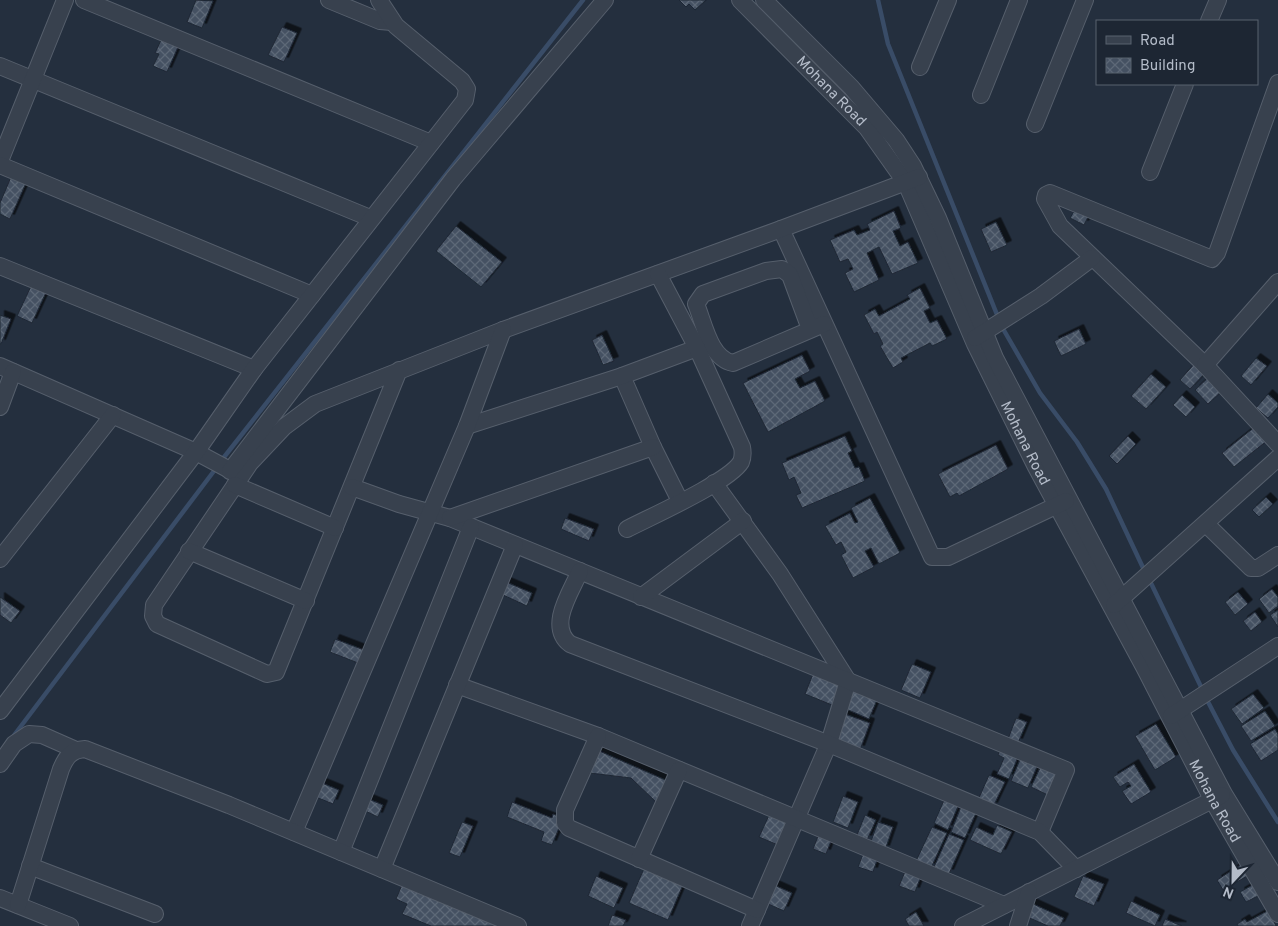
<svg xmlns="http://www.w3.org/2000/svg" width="1278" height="926" font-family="Overpass,sans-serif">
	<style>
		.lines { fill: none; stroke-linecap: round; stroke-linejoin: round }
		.stream { stroke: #394c67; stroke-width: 4.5 }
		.building { fill: url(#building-cross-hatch); stroke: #1f2835; filter: url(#shadow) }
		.minor-casing { stroke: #565f6c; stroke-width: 18 }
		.minor { stroke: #38414e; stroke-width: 16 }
		.labels { text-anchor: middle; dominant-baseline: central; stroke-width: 5; stroke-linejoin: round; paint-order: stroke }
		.street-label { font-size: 15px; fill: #b4bcc9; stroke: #1d2633 }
	</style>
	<defs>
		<pattern id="building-cross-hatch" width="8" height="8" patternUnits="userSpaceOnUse" patternTransform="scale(1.25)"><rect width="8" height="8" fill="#455162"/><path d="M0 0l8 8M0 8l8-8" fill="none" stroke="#5d6877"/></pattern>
		<filter id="shadow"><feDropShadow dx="4.5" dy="-4.5" stdDeviation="0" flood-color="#0009"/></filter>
	</defs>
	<rect width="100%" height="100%" fill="#242f3e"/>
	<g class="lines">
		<path class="stream" d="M878,0L888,44L1002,327L1040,393L1077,442L1106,489L1145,572
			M221,461L583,0
			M1149,579L1203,691
			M1206,698L1233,750L1278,822
			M12,738L217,467"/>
	</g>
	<path class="building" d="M196,0L213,1L202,28L187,22Z
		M679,0H706L695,10L689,4L686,7Z
		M282,27L297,33L284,62L268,55Z
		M161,40L178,47L167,72L153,66L159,54L155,53Z
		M11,177L26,183L10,219L0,214V203Z
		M1076,208L1089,215L1084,225L1070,218Z
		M894,211L901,228L893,231L900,246L908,242L918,263L892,274L879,247L867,253L879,280L854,292L845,273L853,269L848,259L840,262L830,240L854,230L857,235L870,230L867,224Z
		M996,222L1007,245L991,252L981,229Z
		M456,226L502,262L481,287L436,251Z
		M33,282L48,288L32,323L17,316Z
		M920,288L930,308L924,311L930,323L937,320L947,339L932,346L930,343L901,358L903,362L893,368L880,346L883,344L877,332L874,334L864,315L875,309L879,316L910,299L907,295Z
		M0,315L11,319L1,344H0Z
		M1079,329L1086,344L1061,356L1054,341Z
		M602,335L614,361L603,365L592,340Z
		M802,355L810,371L795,379L800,388L815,381L825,401L768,432L743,383Z
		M1256,358L1267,366L1251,385L1241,376Z
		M1196,362L1207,371L1190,389L1180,380Z
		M1151,374L1166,387L1146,409L1131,396Z
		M1211,375L1224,389L1208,404L1195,390Z
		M1268,394L1278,403V407L1268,418L1256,408Z
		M1182,395L1195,407L1186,417L1173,405Z
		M1256,426L1268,440L1234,467L1222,453Z
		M845,436L852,451L848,453L855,468L859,467L865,481L802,508L796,495L801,493L794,477L789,480L782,463Z
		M1128,436L1136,444L1117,464L1109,456Z
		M996,445L1008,469L959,496L957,493L950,497L938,474Z
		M1266,497L1273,504L1259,517L1252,510Z
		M870,498L900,553L879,564L871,548L865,551L874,567L853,578L841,555L846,552L841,542L836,545L825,526L850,513L855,523L858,522L851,508Z
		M565,518L594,529L589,541L561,529Z
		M506,582L532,593L527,606L501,594Z
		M1272,589L1278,597V606L1269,613L1259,599Z
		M1238,592L1248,604L1235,615L1225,602Z
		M0,597L20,611L11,623L0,615Z
		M1278,610V627L1270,615Z
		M1255,612L1262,622L1251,631L1243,621Z
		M335,639L364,650L358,663L330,652Z
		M912,664L931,672L920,698L901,690Z
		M815,669L842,679L832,705L805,694Z
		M853,684L879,695L869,719L844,708Z
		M1253,694L1264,708L1242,724L1231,709Z
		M1265,711L1275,726L1251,741L1241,726Z
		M842,713L870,723L860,750L833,740Z
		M1016,718L1027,722L1018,743L1008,739Z
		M1156,724L1176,757L1155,770L1135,736Z
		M1275,729L1278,734V750L1261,761L1250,744Z
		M1002,744L1020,752L1009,779L997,774L1004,758L998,755Z
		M597,750L670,782L656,802L631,778L590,773Z
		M1022,755L1039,762L1028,788L1011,781Z
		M1134,764L1151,792L1131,804L1122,791L1131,786L1128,782L1120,787L1113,777Z
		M1041,766L1058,774L1048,795L1031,787Z
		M989,775L1005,782L993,807L978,800Z
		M322,783L339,790L333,804L316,797Z
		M843,796L858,802L848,828L833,822Z
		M366,798L383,805L378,817L361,809Z
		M945,798L959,804L948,830L934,823Z
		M512,802L552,818L553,814L563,818L552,845L541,841L544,832L507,817Z
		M961,807L976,813L965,838L951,832Z
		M770,813L788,821L778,845L759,837Z
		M865,815L876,820L867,840L857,835Z
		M462,822L473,826L460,857L449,853Z
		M878,822L893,827L885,850L870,844Z
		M997,825L1012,832L1001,854L970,840L976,827L993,835Z
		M932,827L947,833L931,868L916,861Z
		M820,831L833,836L826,854L813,849Z
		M949,834L964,840L949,874L934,867Z
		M865,849L879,854L873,872L858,867Z
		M646,864L685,880L668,920L629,903Z
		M1242,864L1249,875L1223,890L1217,880Z
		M907,867L922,873L915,892L899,886Z
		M596,876L623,888L614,908L588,896Z
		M1083,876L1104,884L1094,906L1074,897Z
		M404,880L510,926H431L402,914L407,904L396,899Z
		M1256,883L1262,894L1246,902L1240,892Z
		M774,885L792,893L784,911L766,903Z
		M1131,901L1160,915L1155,926L1126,913Z
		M1031,903L1064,918L1060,926H1048L1025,916Z
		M1269,910L1276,926H1238L1237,924L1245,919L1247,922Z
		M916,912L924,926H909L905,919Z
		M612,915L626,920L623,926H608Z
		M1165,919L1182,926H1162Z"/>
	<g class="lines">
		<defs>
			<g id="minor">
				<path d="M84,0L431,143"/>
				<path d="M329,0L380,21L392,22"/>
				<path id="s1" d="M740,0L867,128L906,183L975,344L1036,467L1144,667L1213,801L1278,914"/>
				<path d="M764,0L851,87L896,140L913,166L938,218L995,358L1224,794L1278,882"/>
				<path d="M1209,21L1218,0"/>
				<path d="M0,66L370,218"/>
				<path d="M920,67L948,0"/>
				<path d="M1278,83L1217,253L1212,259L1050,193L1046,195L1045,199L1060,226L1205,365L1278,444"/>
				<path d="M981,95L1019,0"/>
				<path d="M1035,124L1085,0"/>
				<path d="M0,161L65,0"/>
				<path d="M0,165L312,295"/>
				<path d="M1150,172L1185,84"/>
				<path d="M781,229L932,557H948L1066,501"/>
				<path d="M0,266L254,369"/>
				<path d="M810,329L790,275L782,269L766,271L703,294L696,304C704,323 710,359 733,363L824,324"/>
				<path d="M975,338L1041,296L1092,258"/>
				<path d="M1205,365L1278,282"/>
				<path d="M0,366L196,452L239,475"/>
				<path d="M399,370L276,672L267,674L157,624L153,616L154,605L250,463L284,427L315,404L503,330L781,229L919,177"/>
				<path d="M622,376L653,447L680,501"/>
				<path d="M0,407L13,372"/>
				<path d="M467,426L622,376L697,348"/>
				<path d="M230,471L453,179L605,0"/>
				<path d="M714,483L780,574L848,681L829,743L750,926"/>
				<path d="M235,485L335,528"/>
				<path d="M352,487L399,504L450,518L1066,770L1040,832"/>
				<path d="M450,518L653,447"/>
				<path d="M1206,524L1251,568H1258L1278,555"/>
				<path d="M627,529C650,517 729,482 741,462C743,457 743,452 742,447L697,348L658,274"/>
				<path d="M189,551L306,601"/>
				<path d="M0,559L113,415"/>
				<path d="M580,571C571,592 547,626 570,644L829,744L1040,832L1076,869"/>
				<path d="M641,597L743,521"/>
				<path d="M1114,605L1278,458"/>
				<path d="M457,685L598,736L1004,905"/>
				<path d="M0,711L196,452L254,369L465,100L467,89L462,81L396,26L379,0"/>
				<path d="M1171,716L1278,646"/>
				<path d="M598,736L565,810V823L569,828L757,910"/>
				<path d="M0,764L14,744L29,734L42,735L76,750"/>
				<path d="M294,832L467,426L503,330"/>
				<path d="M341,852L471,527"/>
				<path d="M639,859L679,770"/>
				<path d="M30,866L155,914"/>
				<path d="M382,869L515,545"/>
				<path d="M0,898L70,926"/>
				<path d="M18,905L61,769C66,757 71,750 85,749L229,805L518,926"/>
				<path d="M963,926L1222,795"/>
				<path d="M1018,926L1029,892"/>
			</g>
		</defs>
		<use href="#minor" class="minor-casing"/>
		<use href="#minor" class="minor"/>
	</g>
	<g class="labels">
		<g class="street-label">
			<text stroke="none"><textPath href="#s1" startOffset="129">Mohana Road</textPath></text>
			<text stroke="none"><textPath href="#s1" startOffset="534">Mohana Road</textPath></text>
			<text stroke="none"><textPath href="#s1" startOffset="939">Mohana Road</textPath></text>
		</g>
	</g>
	<rect x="1096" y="20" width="162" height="65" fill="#1d2633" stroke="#59626f"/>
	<rect x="1106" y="36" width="25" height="8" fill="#38414e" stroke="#59626f"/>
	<text x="1140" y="45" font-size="15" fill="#b4bcc9">Road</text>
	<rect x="1106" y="58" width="25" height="15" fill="url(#building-cross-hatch)" stroke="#59626f"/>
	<text x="1140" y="70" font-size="15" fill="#b4bcc9">Building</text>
	<g transform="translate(1233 881) rotate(202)" stroke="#1d2633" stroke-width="4" paint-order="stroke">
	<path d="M0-4L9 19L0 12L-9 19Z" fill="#b4bcc9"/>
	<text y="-8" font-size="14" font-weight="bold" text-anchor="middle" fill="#b4bcc9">N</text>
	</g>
</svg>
